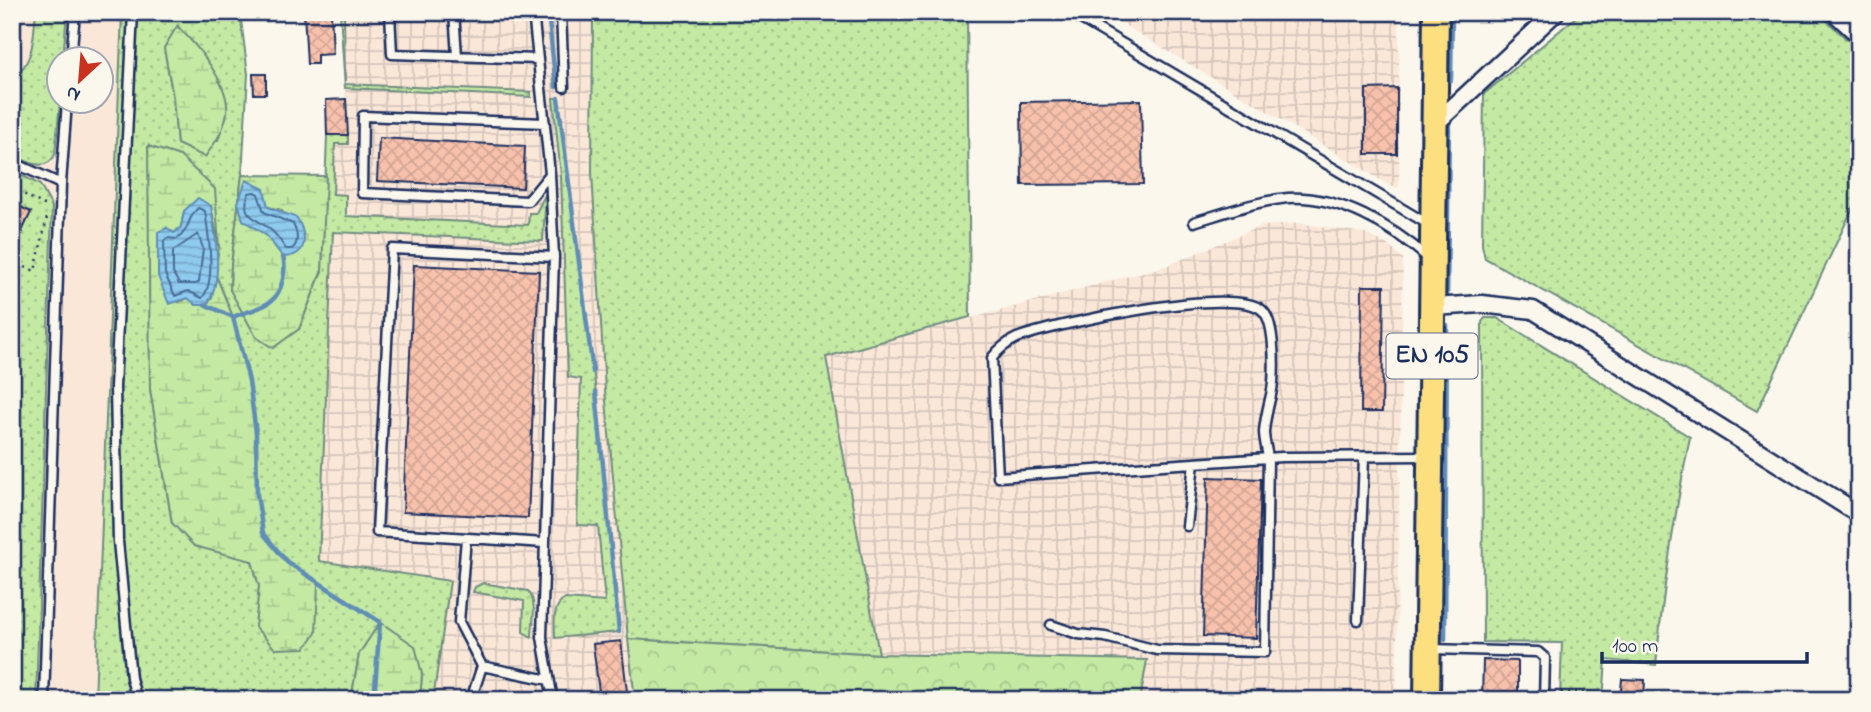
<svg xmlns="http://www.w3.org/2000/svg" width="1871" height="712" font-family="'Indie Flower',sans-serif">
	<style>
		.built { fill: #fae7d8; fill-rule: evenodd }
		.industrial { fill: url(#industrial-grid) }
		.grass { fill: url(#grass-dots); stroke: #6f8c80; stroke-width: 2; fill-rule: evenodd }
		.forest { fill: url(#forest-crowns); stroke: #6f8c80; stroke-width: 2 }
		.wetland { fill: url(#wetland-marsh); stroke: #6f8c80; stroke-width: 2; fill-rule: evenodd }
		.water { fill: url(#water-rules); stroke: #618db5; stroke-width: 2 }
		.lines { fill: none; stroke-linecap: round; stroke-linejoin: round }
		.shore { stroke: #496d98; stroke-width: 2 }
		.stream { stroke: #618db5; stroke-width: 4.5 }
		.building { fill: url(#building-cross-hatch); stroke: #1b2f5e; stroke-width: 2 }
		.lane-casing { stroke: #1b2f5e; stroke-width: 13 }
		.street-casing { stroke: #1b2f5e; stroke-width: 21 }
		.primary-casing { stroke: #1b2f5e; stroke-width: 30 }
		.path { stroke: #1b2f5e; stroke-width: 2.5; stroke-dasharray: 2 5; stroke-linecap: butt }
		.lane { stroke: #fbf7ec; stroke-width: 8 }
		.street { stroke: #fbf7ec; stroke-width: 16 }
		.primary { stroke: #fce080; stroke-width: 24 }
		.labels { text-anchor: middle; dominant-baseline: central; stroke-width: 5; stroke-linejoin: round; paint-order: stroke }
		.shield { fill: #fbf7ec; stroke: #5e6b89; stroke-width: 2 }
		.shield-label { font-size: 26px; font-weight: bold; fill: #1b2f5e }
	</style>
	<defs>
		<pattern id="industrial-grid" width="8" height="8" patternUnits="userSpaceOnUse" patternTransform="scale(1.75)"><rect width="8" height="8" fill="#fae7d8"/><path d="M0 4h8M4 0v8" fill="none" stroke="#d6c6bc"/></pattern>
		<pattern id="grass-dots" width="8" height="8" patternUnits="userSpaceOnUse" patternTransform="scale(1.75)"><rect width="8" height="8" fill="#c3e9a3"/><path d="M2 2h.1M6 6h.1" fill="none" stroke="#a7c88f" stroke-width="1.8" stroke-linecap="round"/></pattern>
		<pattern id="forest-crowns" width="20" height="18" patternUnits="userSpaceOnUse" patternTransform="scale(1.75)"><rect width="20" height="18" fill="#c3e9a3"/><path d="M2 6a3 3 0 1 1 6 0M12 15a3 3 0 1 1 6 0" fill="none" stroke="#a7c88f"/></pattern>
		<pattern id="wetland-marsh" width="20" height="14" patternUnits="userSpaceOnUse" patternTransform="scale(1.75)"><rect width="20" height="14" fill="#c3e9a3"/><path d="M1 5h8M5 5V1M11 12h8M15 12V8" fill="none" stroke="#a7c88f"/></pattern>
		<pattern id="water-rules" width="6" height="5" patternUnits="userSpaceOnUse" patternTransform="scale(1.75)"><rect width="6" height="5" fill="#8fcbef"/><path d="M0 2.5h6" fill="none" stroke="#74a5c5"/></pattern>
		<pattern id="building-cross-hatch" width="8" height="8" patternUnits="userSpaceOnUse" patternTransform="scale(1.75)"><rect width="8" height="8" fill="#f8c1ab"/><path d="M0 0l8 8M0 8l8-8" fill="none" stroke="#d4a696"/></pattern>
	</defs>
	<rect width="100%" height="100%" fill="#fbf7ec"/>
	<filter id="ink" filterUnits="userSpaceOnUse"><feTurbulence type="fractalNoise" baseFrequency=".0143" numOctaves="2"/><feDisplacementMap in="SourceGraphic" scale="14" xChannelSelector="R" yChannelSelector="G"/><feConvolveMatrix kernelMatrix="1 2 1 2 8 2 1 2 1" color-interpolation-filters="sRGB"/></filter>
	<g filter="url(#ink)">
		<path class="built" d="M12,12H122L94,700H12ZM60,60H102V102H60Z"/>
		<path class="industrial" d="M340,12H593L592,173L605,390L635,700H426L311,569L327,135L348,134Z
			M1103,12H1399V186L1396,188L1389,185Z
			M1298,223L1363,233L1385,243L1403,258L1396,700H1140L1147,660L879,654L826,357L1166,266L1261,226Z"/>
		<path class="grass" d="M36,12H67L63,59L60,60V102L55,154C47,174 26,161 12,155V76C35,66 33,34 36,12Z
			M122,12H240L248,74L242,175L231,265L230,290L299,329L322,271L327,135H348V144H335L333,194L346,195V216L528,225L529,213H536L546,193L543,241L333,232L319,561L450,581L433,700H420L422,674L359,654L351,700H95ZM178,26L223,91L227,110L218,140L177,144L173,97L164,48ZM149,146L219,247L215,273L233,317L249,381L256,433L257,494L263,533L287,562L318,583L256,627L259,586L252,561L225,553L172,523L150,389Z
			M340,12H344L345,84L531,92V97L345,88Z
			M593,12H967L970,317L826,357L879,654L628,639L605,390L592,173Z
			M1582,12H1817L1859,50V195L1757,411L1485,258L1482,245L1484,94Z
			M553,98H558L596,392L619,632L555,638C555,624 551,607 565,599L605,602L598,526L577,525L581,379L568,377L561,176Z
			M12,170L40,185L52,207L36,700H12Z
			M1485,318H1497L1690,437C1675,512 1663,588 1656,665L1606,660L1603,700H1560L1562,643L1483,642L1482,322Z
			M483,583L528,591C538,602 532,623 532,637L523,632L524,601L473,592L475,587Z"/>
		<path class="forest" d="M628,639L879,654L1147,660L1140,700H635Z"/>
		<path class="wetland" d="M177,26C196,44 230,84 227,112C225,129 215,143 205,157L177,144L173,97L164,48Z
			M148,146L180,156L215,189L219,247L211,206L184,211L181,227L174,233L167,228L179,302L188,298L206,305L212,298L215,273L233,317L249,381L256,433L257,494L263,533L287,562L318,582L316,633L305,648L275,649L255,627L259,586L252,561L194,546L172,523L150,389Z
			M242,175L326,176L322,270L299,329L273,348L256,337L230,290L231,265ZM268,207L282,210L283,257L267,236Z
			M380,622L415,646L422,674L420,700H351L359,654Z"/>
		<path class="water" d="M246,180L264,189L268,207L297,218C307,236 309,256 283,257L267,236L243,220L238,203Z
			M198,198L211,206C215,233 225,282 206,305H196L188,298L169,304L158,276V232L167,228L174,233L181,227L184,211Z"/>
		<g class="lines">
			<path class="shore" d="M254,192L258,194L264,212L293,224C297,232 300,242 292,249H286C282,244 278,236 272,231C257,217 239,218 249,193Z
				M198,208L205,211C208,231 217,282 202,298L188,291L175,296L165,274L164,241L167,238L177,239C191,229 186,219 198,208Z
				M198,234L203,248L199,282L196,284H179L173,273V251Z"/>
			<path class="stream" d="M548,12L556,87
				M1451,80L1452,12
				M558,98L593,372
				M1447,300L1449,121
				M206,305L233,317C244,312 262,309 271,301C282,293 287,269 283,257
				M233,317L249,381L256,433L257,494L263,533L287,562L380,622L374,700
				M596,392L619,632
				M1445,639L1447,325"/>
		</g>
		<path class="building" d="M304,12H331L333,54L317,55V64H307Z
			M253,74H266V94H254Z
			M1397,88V154H1366V89Z
			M346,99L348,135H327L326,100Z
			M1141,100L1143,184L1022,185L1021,102Z
			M379,138L525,146L523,188L377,181Z
			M12,203L31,212L12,253Z
			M414,265L539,271L528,518L403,512Z
			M1362,286H1384L1382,412H1361Z
			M1208,477L1261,479L1256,638L1203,636Z
			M621,641L628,700H600L593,644Z
			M1483,660L1518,661V700H1482Z
			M1622,679L1645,680L1644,700H1620Z"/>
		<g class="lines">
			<defs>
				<path id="lane" d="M133,12L115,387L118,541L131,678L137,700
					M390,12L392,54L538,59
					M454,12L457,56
					M533,12L550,174L554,257
					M561,12L564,87
					M1069,12L1428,224
					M71,60L75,12
					M545,123L363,116L362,193L528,201L550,174
					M12,162L61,184
					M1194,222C1224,213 1257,201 1288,198C1339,195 1392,226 1428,258
					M1187,526L1194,463
					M466,538L459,622L482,666L549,680
					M544,543L377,532L392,249L554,257L542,637L553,700
					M1358,620L1364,457
					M1051,625L1078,634L1105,637L1157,650L1265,652L1268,458C1267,450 1264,440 1264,432C1265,418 1268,408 1271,395C1275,378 1276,324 1263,311C1237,284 1053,324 1017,338C1006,343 999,349 992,358L998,477C1093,470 1187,463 1282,457L1427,456
					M1432,649L1538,652L1545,658L1544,700
					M44,700L61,184L67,102
					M471,700L482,666"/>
				<path id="street" d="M1834,12L1859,35
					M1435,124L1556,12
					M1432,307L1482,304L1533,310L1859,514"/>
				<path id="primary" d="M1427,700L1436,12"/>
			</defs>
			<use href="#lane" class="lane-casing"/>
			<use href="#street" class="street-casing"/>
			<use href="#primary" class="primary-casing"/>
			<path class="path" d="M12,188L48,207
				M12,262L35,271L48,213
				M12,457V464
				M1554,692L1621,694"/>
			<use href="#lane" class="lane"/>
			<use href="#street" class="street"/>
			<use href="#primary" class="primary"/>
		</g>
	</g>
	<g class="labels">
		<rect class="shield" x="1386.5" y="333.5" width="91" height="45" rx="5"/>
		<g class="shield-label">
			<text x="1432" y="356">EN 105</text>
		</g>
	</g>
	<rect width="1871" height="712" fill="none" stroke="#fbf7ec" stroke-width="42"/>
	<rect x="21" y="21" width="1829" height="670" fill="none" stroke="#1b2f5e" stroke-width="2.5" filter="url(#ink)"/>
	<g transform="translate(80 80) rotate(206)"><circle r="33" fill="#fbf7ec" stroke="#a1a7b3" stroke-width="2"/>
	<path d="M0-5L12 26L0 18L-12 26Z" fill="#c8321e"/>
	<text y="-10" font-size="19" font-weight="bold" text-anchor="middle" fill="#1b2f5e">N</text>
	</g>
	<path d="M1602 652v10h205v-10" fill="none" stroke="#1b2f5e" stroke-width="3.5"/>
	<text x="1612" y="652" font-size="21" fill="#1b2f5e" stroke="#fbf7ec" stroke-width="5" paint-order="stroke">100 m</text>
</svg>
